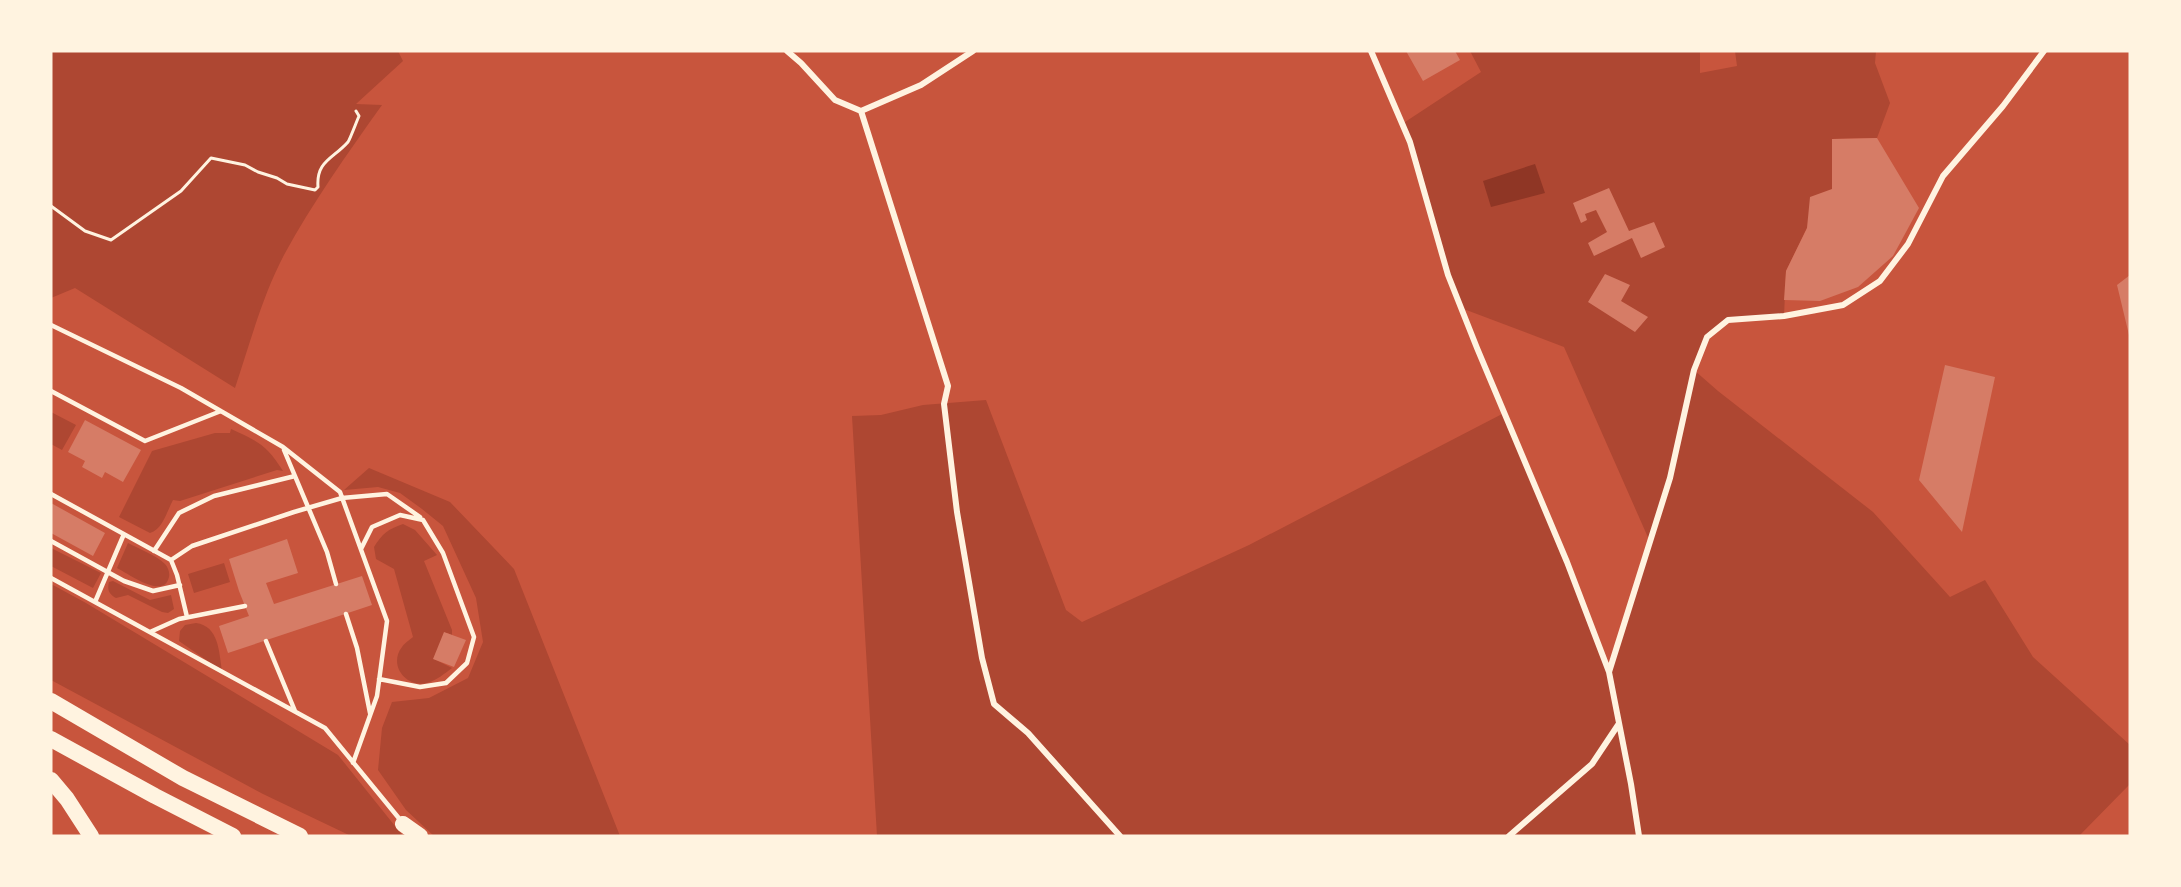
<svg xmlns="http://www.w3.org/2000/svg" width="2181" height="887" font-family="'Titillium Web',sans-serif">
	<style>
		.green { fill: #ae4732 }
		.water { fill: #8f3625 }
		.building { fill: #d67c66 }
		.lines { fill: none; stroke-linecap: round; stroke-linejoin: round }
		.path { stroke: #fff3e0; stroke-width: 3 }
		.service { stroke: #fff3e0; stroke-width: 4.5 }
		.minor { stroke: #fff3e0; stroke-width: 6 }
		.motorway { stroke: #fff3e0; stroke-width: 16 }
	</style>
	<rect width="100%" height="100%" fill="#c8553d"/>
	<path class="green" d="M51,51H398L403,61L356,104L382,105C347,154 313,202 284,255C262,297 250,343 235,388L75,288L51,298Z
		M1470,51H1700V73L1737,66L1735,51H1876L1875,63L1890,103L1877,138L1832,139V189L1807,228L1786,271L1784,316L1728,320L1707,337L1694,370L1718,391L1873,512L1950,597L1985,580L2033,657L2130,745V784L2079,836H877L852,416L881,415L923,405L986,400L1066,610L1082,622L1249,545L1504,413L1608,670L1650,542L1564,347L1461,308L1402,124L1481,72Z
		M51,412L76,425L62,450L51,444Z
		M231,429C259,442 266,444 283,471L277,470L180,501L173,500C167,511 163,529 150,533L119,517L152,451L215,433H230Z
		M369,468L450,502L514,569L620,836H434L406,810L378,770L382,728L392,702L429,698L468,678L483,642L476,598L443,526L422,509L400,493L378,487L344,490Z
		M403,524L415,530L437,555L424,561L452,630V635L447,633L434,659L452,668C444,674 437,680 427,683C406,688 388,665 402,647C404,644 409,640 413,637L394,569L376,559L374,547C382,534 388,529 403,524Z
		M128,543C139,549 156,555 165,564C168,567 170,573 169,577C164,600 129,574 117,568Z
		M51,548L101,573L93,588L51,566Z
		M224,563L230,582L194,593L188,574Z
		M113,581L150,600L171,595L174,609L168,613L162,612L128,595L116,598C109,594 107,590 109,582Z
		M51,584L86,603L338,755L403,836H351L263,794L51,680Z
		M196,623C219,626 219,652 222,671L179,641L180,631L185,625Z"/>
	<path class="water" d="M1535,164L1545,193L1491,207L1483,181Z"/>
	<path class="building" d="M1406,51H1455L1460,60L1423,81Z
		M1877,138L1919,208L1893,256L1858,287L1820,301L1784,300L1786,271L1807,228L1810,197L1832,189V139Z
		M1609,188L1629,231L1654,222L1665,247L1641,258L1632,238L1594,256L1588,243L1607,232L1596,210L1585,214L1587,220L1581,223L1573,203Z
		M1605,274L1630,285L1621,301L1648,317L1635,332L1588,302Z
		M2130,275V335H2129L2117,285Z
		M1945,365L1995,377L1962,532L1919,480Z
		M85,420L141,450L123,482L105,472L102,478L82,467L85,461L68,452Z
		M51,503L105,533L93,556L51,533Z
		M287,539L298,573L266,583L274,604L362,576L372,605L228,653L219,626L249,616L239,591L229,559Z
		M444,632L466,640L454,667L433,659Z"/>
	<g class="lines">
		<path class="path" d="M51,206L85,231L111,240L181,191L211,158L245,165L258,172L277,178L287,184L315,190L318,187C316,161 333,159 348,142C350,139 356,123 359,116L356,111"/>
		<path class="service" d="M51,325L181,388L283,447L340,492L387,621L377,696L353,763
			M51,391L145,441L221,411
			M284,450L327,552L336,584
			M51,494L171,560L177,575L187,617
			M51,541L124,581L153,591L180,585
			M361,549L372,527L400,515L423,520L443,553L474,637L467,663L446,683L420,687L379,679
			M154,551L179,513L214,496L295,476
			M171,560L192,546L294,512L342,498L387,494L420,517
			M51,578L325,728L402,822
			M95,602L124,534
			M346,614L357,648L370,713
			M150,632L179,619L245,606
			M266,641L295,711"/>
		<path class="minor" d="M787,51L801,63L835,100L861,111L921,85L973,51
			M1371,51L1410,142L1448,275L1477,348L1567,562L1609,672L1631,784L1639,836
			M861,111L948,386L944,404L957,512L982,658L994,704L1028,733L1120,836
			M1609,672L1670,478L1694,370L1707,337L1728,320L1784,316L1843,305L1880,281L1908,244L1943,176L2003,106L2044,51
			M1509,836L1592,764L1618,725"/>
		<path class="motorway" d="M51,701L183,778L300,836
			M51,739L155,796L233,836
			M51,780L67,799L91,836
			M403,824L420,836"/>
	</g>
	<rect width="2181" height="887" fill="none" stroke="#fff3e0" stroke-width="105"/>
</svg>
